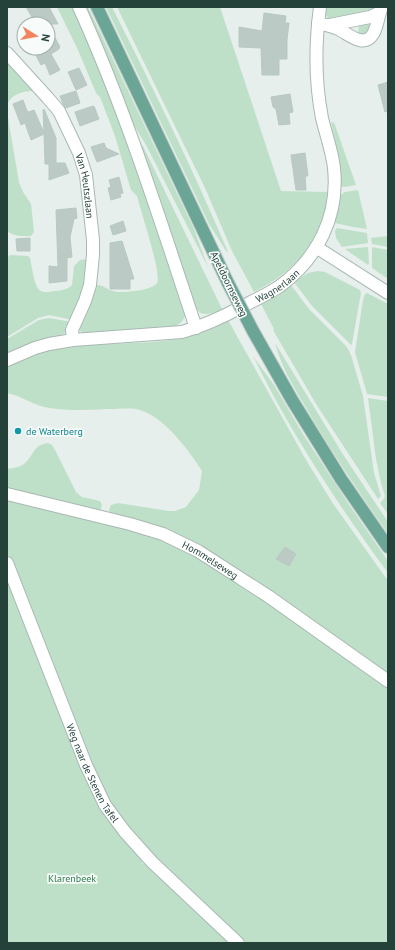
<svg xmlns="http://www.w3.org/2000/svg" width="395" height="950" font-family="'PT Sans',sans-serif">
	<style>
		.green { fill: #bfe0c8 }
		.building { fill: #bbcac4; stroke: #b8c9c2 }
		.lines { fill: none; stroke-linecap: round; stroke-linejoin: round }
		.minor-casing { stroke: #a8b8b2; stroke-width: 14 }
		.major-casing { stroke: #c2cac8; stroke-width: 14 }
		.minor { stroke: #fff; stroke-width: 12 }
		.major { stroke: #6aa596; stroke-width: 12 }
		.major-bridge-casing { stroke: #c2cac8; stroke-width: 14; stroke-linecap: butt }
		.major-bridge { stroke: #6aa596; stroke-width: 12 }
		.culture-dot { fill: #0f9aa8; stroke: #f7fbf9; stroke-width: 1.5 }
		.labels { text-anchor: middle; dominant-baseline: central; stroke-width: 3.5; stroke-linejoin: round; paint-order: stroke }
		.street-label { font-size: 10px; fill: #24423a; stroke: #f7fbf9 }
		.culture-label { font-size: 10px; fill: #0d838f; stroke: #f7fbf9; text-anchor: start }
		.park-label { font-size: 10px; fill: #2d7a4b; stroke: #f7fbf9 }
	</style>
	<rect width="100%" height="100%" fill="#e6efeb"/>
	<path class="green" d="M57,7H75L99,62L186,310C185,318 183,322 176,326L83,333L79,330L78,327L96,285C105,284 108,293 122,292C130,292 152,290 157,283C162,274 140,209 137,196L131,190L115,136L100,97L96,93L78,50Z
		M84,7H88L194,229L208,267L146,145L132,122Z
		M106,7H112C153,88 193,169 228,252L226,251L209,224Z
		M117,7H220L281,191L328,192C323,240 296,271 254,292L232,251L205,188Z
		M326,7H377L375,10L332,20L329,19L325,14Z
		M368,22L371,26V31L360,36L358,34L359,24Z
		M7,59L36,91C24,91 11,93 7,106Z
		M7,112L19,182L23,192L31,204L34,232L31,236C22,236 15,237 7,231Z
		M331,122L334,123L335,125L356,185L344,187L341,186L340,163Z
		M141,146H143L222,309C211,314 203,318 194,307L140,147Z
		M358,190L367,229L353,227L335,223L341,195L345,192Z
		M337,228L367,233L368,243L342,247L336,238L335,231Z
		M388,236V247L372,244L371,238Z
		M368,247L369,263L368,265L345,249Z
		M372,247L388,250V279L372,268Z
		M10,255L28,256L30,258C32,266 34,288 41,291C45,293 50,292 54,291C60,291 68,289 72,285L74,266L80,260L87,259L89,270L73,320L49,315L38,318L7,337V258Z
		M318,271L325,272L360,290L361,293L352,344L351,345L312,306L294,282L308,273Z
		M291,285L309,309L347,347L351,355L363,396L374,473L381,496L378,499L316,404L273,330L274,329L261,304L279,295Z
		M367,293L388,304V397L367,394L355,352L363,300L365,294Z
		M49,318L72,322L67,332L61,335L33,343L7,354V339L39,320Z
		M228,320L306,460L332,502L388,581V675L271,592L109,514V510L111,505L118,503L169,511H175L186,507L199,490L202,471C189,450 162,414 136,409C127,408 118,409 108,409C89,410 69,411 50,408C34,406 22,396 7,393V366C26,357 44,349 65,347C114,340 186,350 228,320Z
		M275,343L344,456L388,522V534C359,492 330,450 305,406C293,386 281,366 275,343Z
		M253,356L274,385L303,434L348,503L388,561V573C338,505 290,432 253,356Z
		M368,398L388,401V514L380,503L383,500L385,496L381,483L376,459Z
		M48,443L52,445L55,450L76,492L82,497L100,501L102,505L100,512L7,489V469C14,468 22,467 27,461C35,452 34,445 48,443Z
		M7,499L146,533L177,545L225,572L388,688V943H247L156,859L128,830L104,795L7,552Z
		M7,575L82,765L145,860H141C142,864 145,865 149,865L231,943H7Z"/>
	<path class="building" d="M26,7H49L58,24H36Z
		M264,13L286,16L285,23H289L287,40V59H279V75H262L261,48L239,47V27L262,31Z
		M48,25L60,47L59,48V49L51,54L60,70L50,75L45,63L41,65L32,48L48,49Z
		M79,68L87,85L76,90L68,72Z
		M388,82V111L385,112L378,85Z
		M76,91L80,103L66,108L63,104L60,96Z
		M290,94L293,112L289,113L290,124L279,125L276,109L273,107L271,97Z
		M23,100L27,111L29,112L34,110L44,133L43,110L44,109L56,138V163H65L69,173L49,180V164H45L44,134L31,140L25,123L21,125L13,104Z
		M93,107L94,106L99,119L80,126L75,112L93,106Z
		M104,143L106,148L119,154L97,162L91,147Z
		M305,153L308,176H305L306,190H296L291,155Z
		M119,177L123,193L120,194L121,197L111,200L108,188L111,187L109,180Z
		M76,208L77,218L74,219L70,237L72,257L67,258V281L49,283V266L58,267L56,210Z
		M123,221L126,231L113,235L110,226Z
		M30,238V251H17L16,239Z
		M122,241L134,279H130V289H110V243Z
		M285,547L296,554L289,566L276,559Z"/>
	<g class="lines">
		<defs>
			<g id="minor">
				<path d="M79,7C126,111 160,220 196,328"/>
				<path d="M318,23C325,25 332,26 338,29C349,34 364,49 373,34C378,26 378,15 382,7"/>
				<path d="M330,25L370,17L379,13"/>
				<path id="s1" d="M7,53L47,97L59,111L79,153L86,175L93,240V255L90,285L85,301L72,330L73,340"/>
				<path d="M316,247L388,293"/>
				<path id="s2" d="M7,360L35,348L49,344L73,340L182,332C203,326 223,317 243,306C255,300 268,294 280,286C318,258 339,216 334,168C332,151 326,135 322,118C315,82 315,44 320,7"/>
				<path id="s3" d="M7,494L130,524L163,534L198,551L268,596L388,681"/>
				<path id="s4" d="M7,563L86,765L105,805L125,832L152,862L238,943"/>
			</g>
			<path id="major" d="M97,7L228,283
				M253,331L292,400L341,479L388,547"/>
		</defs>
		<use href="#minor" class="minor-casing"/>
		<use href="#major" class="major-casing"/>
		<use href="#minor" class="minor"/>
		<use href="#major" class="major"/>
		<defs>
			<path id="major-bridge" d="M228,283L253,331"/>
		</defs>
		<use href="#major-bridge" class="major-bridge-casing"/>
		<use href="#major-bridge" class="major-bridge"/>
	</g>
	<circle class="culture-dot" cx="18" cy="431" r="4"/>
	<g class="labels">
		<g class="street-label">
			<text stroke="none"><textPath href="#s1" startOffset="158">Van Heutszlaan</textPath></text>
			<text transform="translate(229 284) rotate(64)">Apeldoornseweg</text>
			<text stroke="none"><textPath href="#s2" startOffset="285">Wagnerlaan</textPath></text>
			<text stroke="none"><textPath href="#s3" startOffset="215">Hommelseweg</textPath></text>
			<text stroke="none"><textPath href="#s4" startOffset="227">Weg naar de Stenen Tafel</textPath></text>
		</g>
		<g class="culture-label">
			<text x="26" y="431">de Waterberg</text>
		</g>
		<g class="park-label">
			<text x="72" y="878">Klarenbeek</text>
		</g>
	</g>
	<rect width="395" height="950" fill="none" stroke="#24423a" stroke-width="16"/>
	<g transform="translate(36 36) rotate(101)"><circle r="19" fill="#f7fbf9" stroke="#a3b1ad"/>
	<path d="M0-3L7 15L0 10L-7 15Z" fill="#f4845f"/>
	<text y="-6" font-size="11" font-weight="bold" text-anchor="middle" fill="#24423a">N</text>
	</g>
</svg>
